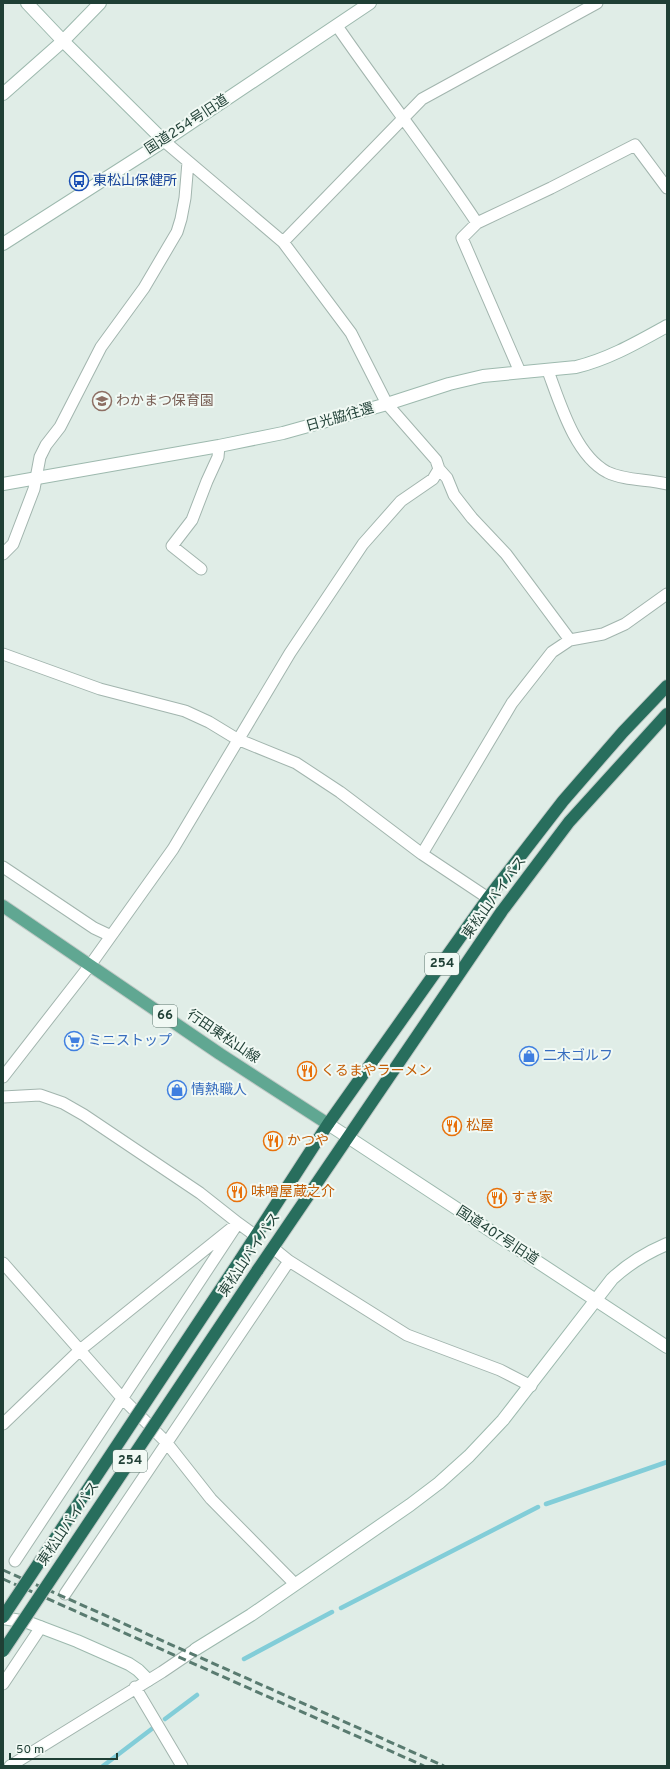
<svg xmlns="http://www.w3.org/2000/svg" width="670" height="1769" font-family="Overpass,'Noto Sans JP',sans-serif">
	<style>
		.lines { fill: none; stroke-linecap: round; stroke-linejoin: round }
		.stream { stroke: #82cdd8; stroke-width: 4.5 }
		.street-casing { stroke: #a2b5ae; stroke-width: 13 }
		.secondary-casing { stroke: #9db9ae; stroke-width: 14 }
		.primary-casing { stroke: #c0c9c6; stroke-width: 14 }
		.highway-casing { stroke: #c0c9c6; stroke-width: 14 }
		.street { stroke: #fff; stroke-width: 11 }
		.secondary { stroke: #fff; stroke-width: 12 }
		.primary { stroke: #60a792; stroke-width: 12 }
		.highway { stroke: #286e5d; stroke-width: 12 }
		.rail { stroke: #597b70; stroke-width: 3; stroke-dasharray: 8 4; stroke-linecap: butt }
		.highway-bridge-casing { stroke: #c0c9c6; stroke-width: 14; stroke-linecap: butt }
		.highway-bridge { stroke: #286e5d; stroke-width: 12 }
		.labels { text-anchor: middle; dominant-baseline: central; stroke-width: 4; stroke-linejoin: round; paint-order: stroke }
		.shield { fill: #f1f9f4; stroke: #5e776e; stroke-width: 1 }
		.shield-label { font-size: 13px; font-weight: bold; fill: #1f3f35 }
		.street-label { font-size: 14px; fill: #1f3f35; stroke: #f1f9f4 }
		.transit-label { font-size: 14px; fill: #164399; stroke: #f1f9f4; text-anchor: start }
		.education-label { font-size: 14px; fill: #785e54; stroke: #f1f9f4; text-anchor: start }
		.shop-label { font-size: 14px; fill: #366cbe; stroke: #f1f9f4; text-anchor: start }
		.food-label { font-size: 14px; fill: #c56008; stroke: #f1f9f4; text-anchor: start }
	</style>
	<rect width="100%" height="100%" fill="#e0ede7"/>
	<g class="lines">
		<path class="stream" d="M546,1504L667,1462
			M341,1608L538,1507
			M244,1659L332,1612
			M165,1719L197,1695
			M103,1766L153,1728"/>
		<defs>
			<path id="street" d="M337,26C383,93 433,156 477,223
				M283,242L422,99L597,3
				M548,371C560,403 575,455 607,472C625,481 648,479 667,484
				M520,372L462,238L477,223L551,188L635,145L667,188
				M439,469L447,478L454,495L472,518L506,554L570,640
				M3,554L13,544L34,489L40,457L46,445L60,427L101,347L144,288L177,232L181,219L185,198L188,162
				M201,569L172,546L192,520L207,481L218,457L219,446
				M3,654L100,689L185,711L209,722L237,739L296,763L340,792L422,854L488,898
				M422,854L512,703L552,652L570,640L603,634L625,624L667,594
				M3,867L94,928L111,936
				M3,1077L91,964L173,849L290,653L363,544L401,501L433,479L439,469L436,460L387,404L351,333L283,242L164,141
				M3,1097L40,1095L63,1103L84,1115L200,1193L238,1223L80,1350L3,1424
				M273,1248L289,1261L407,1335L500,1370L531,1386
				M3,1263L123,1399L166,1442L211,1499L295,1584
				M15,1561L238,1223L256,1236
				M65,1594L289,1261
				M3,1684L41,1627
				M135,1687L182,1766
				M10,1766L162,1672L196,1649"/>
			<path id="secondary" d="M27,3L63,41L164,141
				M3,94L63,41L100,3
				M3,244L164,141L370,3
				M3,484L219,446L283,433L387,404L449,384L483,376L576,367C609,359 638,342 667,326
				M328,1124L667,1347
				M3,1618L27,1622L77,1641L129,1664L138,1670L148,1680
				M196,1649L251,1615L410,1505L439,1483L469,1456L503,1420L612,1279C629,1263 646,1253 667,1244"/>
			<path id="primary" d="M3,906L220,1054L328,1124"/>
			<path id="highway" d="M240,1260L328,1124L488,898L563,801L623,732L667,686
				M257,1271L502,911L569,822L667,714"/>
		</defs>
		<use href="#street" class="street-casing"/>
		<use href="#secondary" class="secondary-casing"/>
		<use href="#primary" class="primary-casing"/>
		<use href="#highway" class="highway-casing"/>
		<use href="#street" class="street"/>
		<use href="#secondary" class="secondary"/>
		<use href="#primary" class="primary"/>
		<use href="#highway" class="highway"/>
		<path class="rail" d="M3,1570L444,1766
			M3,1579L424,1766"/>
		<defs>
			<path id="highway-bridge" d="M3,1617L240,1260
				M3,1651L257,1271"/>
		</defs>
		<use href="#highway-bridge" class="highway-bridge-casing"/>
		<use href="#highway-bridge" class="highway-bridge"/>
	</g>
	<defs>
		<symbol id="bus-ring" viewBox="-11 -11 22 22"><circle r="9.5" fill="#f1f9f4" stroke="#1a4fb4" stroke-width="1.5"/><path d="M-5-6H5V4H4V6H2V4H-2V6H-4V4H-5ZM-3.5-4V0h7V-4ZM-3.5 1.2v1.5H-2V1.2ZM2 1.2v1.5H3.5V1.2Z" fill="#1a4fb4"/></symbol>
		<symbol id="school-ring" viewBox="-11 -11 22 22"><circle r="9.5" fill="#f1f9f4" stroke="#8d6e63" stroke-width="1.5"/><path d="M0-5L7-2L0 1L-7-2ZM-4 1L0 2.5L4 1V4Q0 6-4 4Z" fill="#8d6e63"/></symbol>
		<symbol id="supermarket-ring" viewBox="-11 -11 22 22"><circle r="9.5" fill="#f1f9f4" stroke="#3f7fe0" stroke-width="1.5"/><path d="M-6-5.5h2.5l.6 2H6L4.5 2H-2.5L-4.4-4H-6ZM-1.5 3.2a1.3 1.3 0 1 0 .1 0ZM3 3.2a1.3 1.3 0 1 0 .1 0Z" fill="#3f7fe0"/></symbol>
		<symbol id="shop-ring" viewBox="-11 -11 22 22"><circle r="9.5" fill="#f1f9f4" stroke="#3f7fe0" stroke-width="1.5"/><path d="M-5-2.5h2.3a2.7 3.5 0 0 1 5.4 0H5L5.5 6h-11ZM-1.5-2.5h3a1.5 2.3 0 0 0-3 0Z" fill="#3f7fe0"/></symbol>
		<symbol id="restaurant-ring" viewBox="-11 -11 22 22"><circle r="9.5" fill="#f1f9f4" stroke="#e8710a" stroke-width="1.5"/><path d="M-5-6h1v4h1v-4h1v4h1v-4h1v5L-1.5 .5V6h-2V.5L-5-1ZM5-6V6H3V1.5H1.5Q1.5-4 5-6Z" fill="#e8710a"/></symbol>
	</defs>
	<g fill-rule="evenodd">
		<use href="#bus-ring" x="68" y="170" width="22" height="22"/>
		<use href="#school-ring" x="91" y="390" width="22" height="22"/>
		<use href="#supermarket-ring" x="63" y="1030" width="22" height="22"/>
		<use href="#shop-ring" x="518" y="1045" width="22" height="22"/>
		<use href="#restaurant-ring" x="296" y="1060" width="22" height="22"/>
		<use href="#shop-ring" x="166" y="1079" width="22" height="22"/>
		<use href="#restaurant-ring" x="441" y="1115" width="22" height="22"/>
		<use href="#restaurant-ring" x="262" y="1130" width="22" height="22"/>
		<use href="#restaurant-ring" x="226" y="1181" width="22" height="22"/>
		<use href="#restaurant-ring" x="486" y="1187" width="22" height="22"/>
	</g>
	<g class="labels">
		<g class="shield">
			<rect x="425" y="953" width="34" height="22" rx="3"/>
			<rect x="153" y="1005" width="24" height="22" rx="3"/>
			<rect x="113" y="1450" width="34" height="22" rx="3"/>
		</g>
		<g class="shield-label">
			<text x="442" y="964">254</text>
			<text x="165" y="1016">66</text>
			<text x="130" y="1461">254</text>
		</g>
		<g class="street-label">
			<text transform="translate(187 125) rotate(-33)">国道254号旧道</text>
			<text transform="translate(340 418) rotate(-16)">日光脇往還</text>
			<text transform="translate(495 898) rotate(-54)">東松山バイパス</text>
			<text transform="translate(223 1037) rotate(34)">行田東松山線</text>
			<text transform="translate(497 1236) rotate(33)">国道407号旧道</text>
			<text transform="translate(250 1255) rotate(-56)">東松山バイパス</text>
			<text transform="translate(69 1524) rotate(-56)">東松山バイパス</text>
		</g>
		<g class="transit-label">
			<text x="93" y="181">東松山保健所</text>
		</g>
		<g class="education-label">
			<text x="116" y="401">わかまつ保育園</text>
		</g>
		<g class="shop-label">
			<text x="88" y="1041">ミニストップ</text>
			<text x="543" y="1056">二木ゴルフ</text>
			<text x="191" y="1090">情熱職人</text>
		</g>
		<g class="food-label">
			<text x="321" y="1071">くるまやラーメン</text>
			<text x="466" y="1126">松屋</text>
			<text x="287" y="1141">かつや</text>
			<text x="251" y="1192">味噌屋蔵之介</text>
			<text x="511" y="1198">すき家</text>
		</g>
	</g>
	<rect width="670" height="1769" fill="none" stroke="#1f3f35" stroke-width="8"/>
	<path d="M10 1753v6h107v-6" fill="none" stroke="#1f3f35" stroke-width="2"/>
	<text x="16" y="1753" font-size="12" fill="#1f3f35" stroke="#f1f9f4" stroke-width="3" paint-order="stroke">50 m</text>
</svg>
